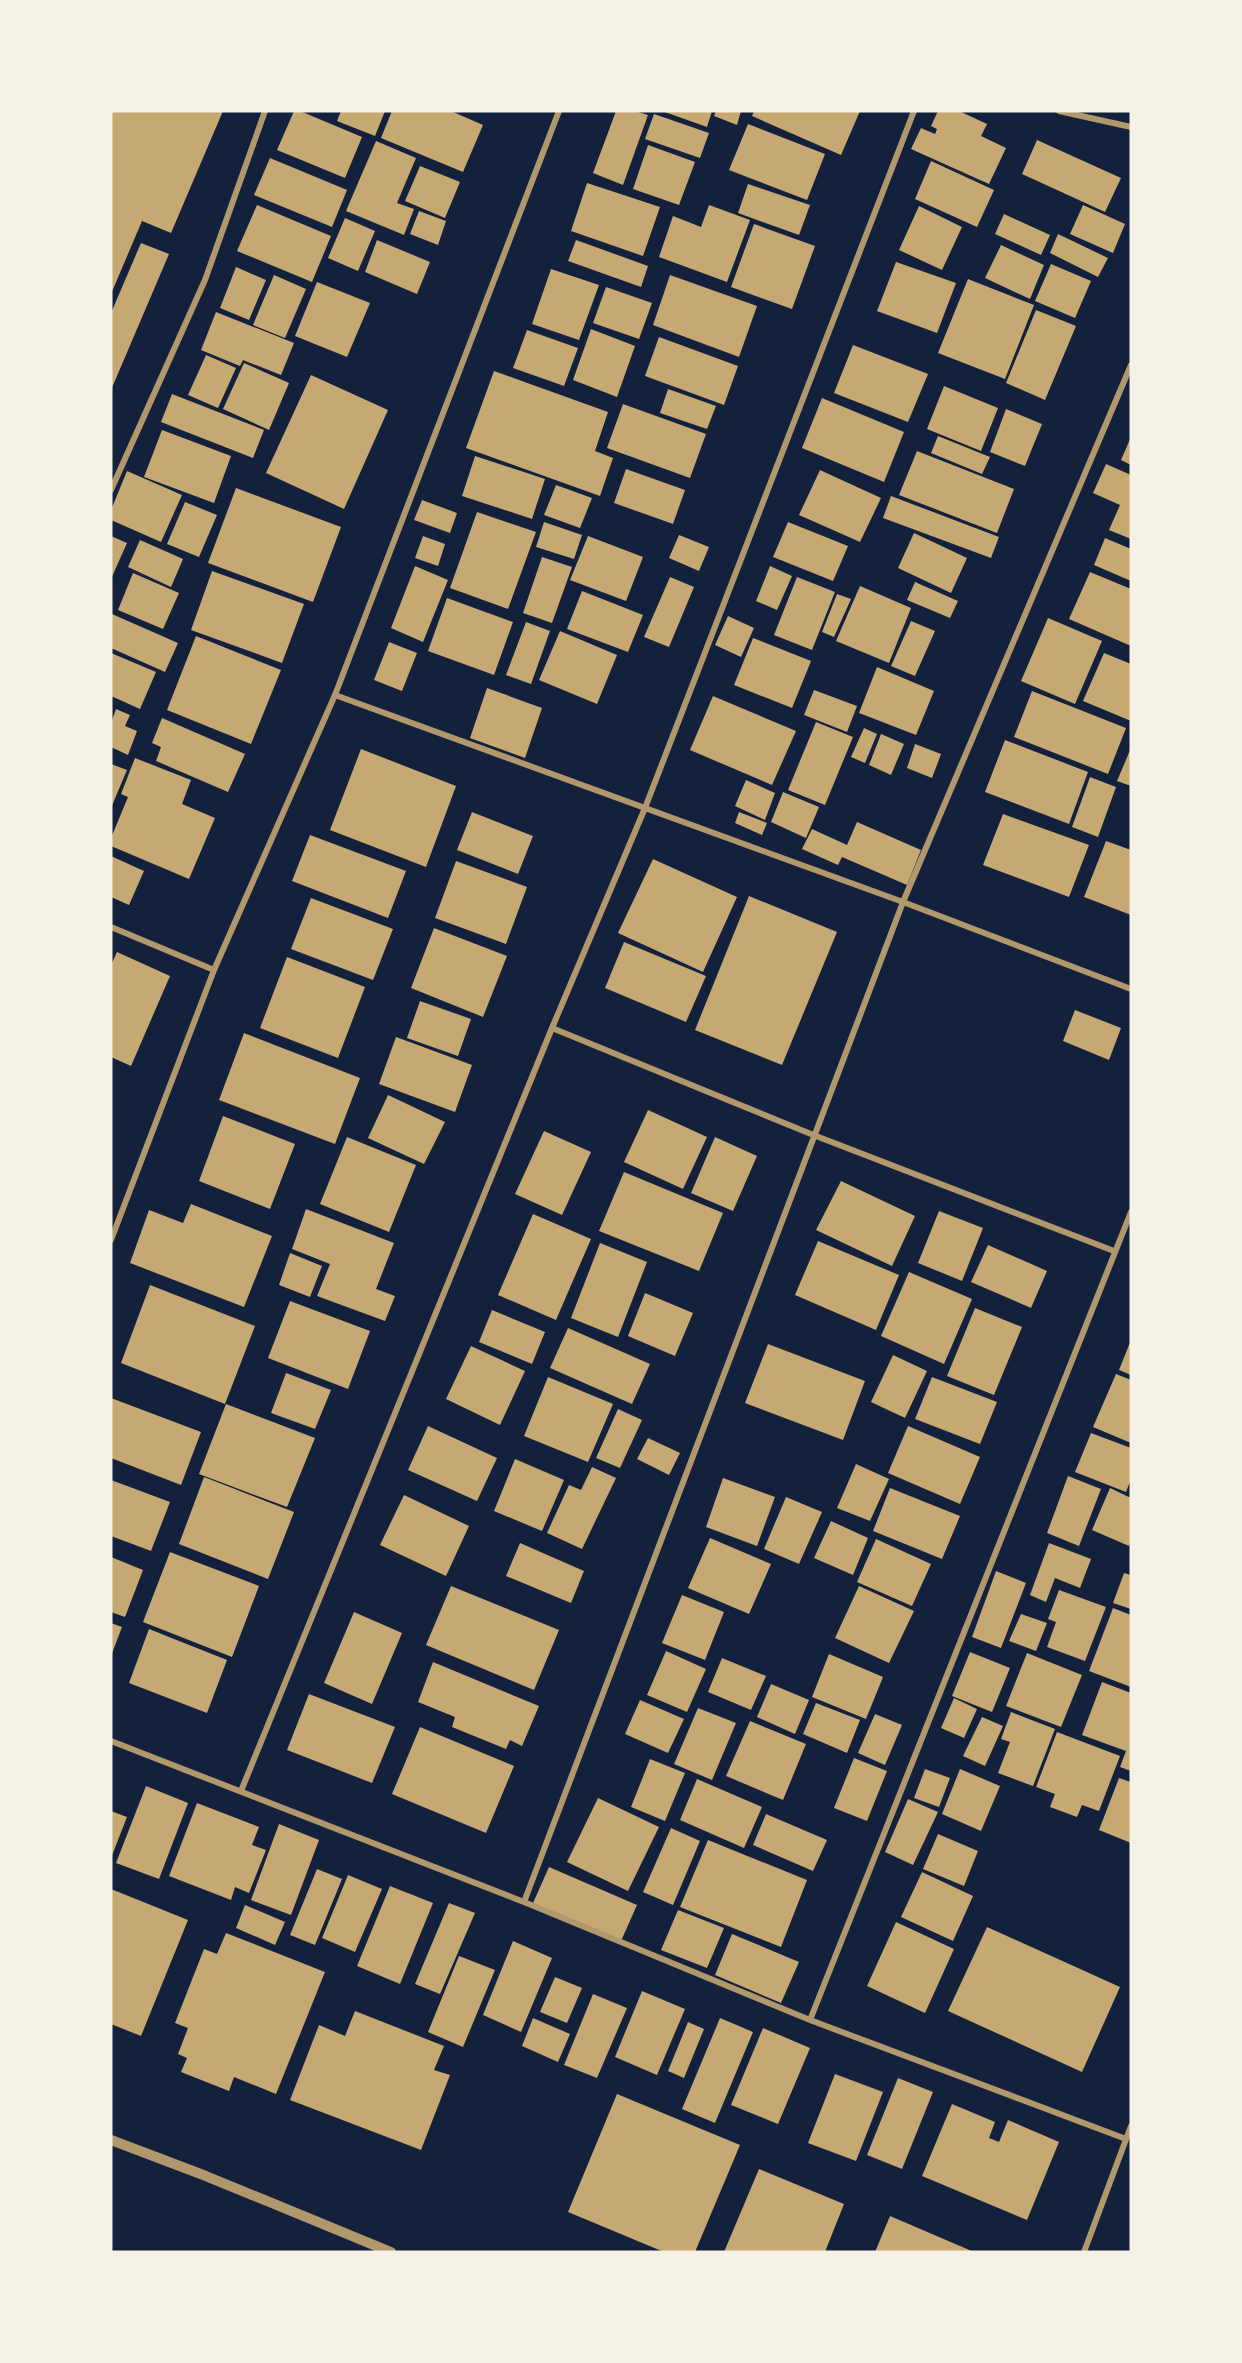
<svg xmlns="http://www.w3.org/2000/svg" width="1242" height="2363" font-family="Roboto,sans-serif">
	<style>
		.building { fill: #c6a872 }
		.lines { fill: none; stroke-linecap: round; stroke-linejoin: round }
		.minor { stroke: #b1986c; stroke-width: 6 }
		.tertiary { stroke: #b1986c; stroke-width: 10 }
	</style>
	<rect width="100%" height="100%" fill="#14213d"/>
	<path class="building" d="M111,111H223L171,233L142,221L111,294Z
		M294,111H300L362,137L345,178L277,150Z
		M341,111H385L375,136L337,121Z
		M392,111H451L483,125L463,172L381,138Z
		M616,111H635L648,115L623,185L593,173Z
		M662,111H712L707,127Z
		M716,111H741L737,125L714,116Z
		M754,111H860L841,155L752,116Z
		M938,111H959L987,124L981,136L1006,148L989,184L911,149L921,128L935,134L937,129L931,126Z
		M654,114L709,133L700,158L645,139Z
		M748,124L825,154L807,200L729,170Z
		M1037,140L1121,178L1105,212L1022,174Z
		M376,141L416,158L397,203L414,209L404,235L346,211Z
		M648,145L695,162L679,205L633,189Z
		M270,158L347,190L332,227L254,195Z
		M931,161L994,190L977,227L915,199Z
		M420,166L460,182L445,218L405,201Z
		M587,183L660,207L643,256L571,231Z
		M748,184L810,205L799,235L738,213Z
		M257,205L331,236L312,282L237,251Z
		M709,205L750,220L727,282L659,257L673,216L701,227Z
		M1083,205L1125,224L1113,253L1070,234Z
		M919,206L962,227L942,270L899,250Z
		M419,211L446,221L438,245L410,234Z
		M1004,214L1050,235L1041,255L995,234Z
		M345,218L375,231L358,271L328,258Z
		M754,224L815,246L792,309L731,287Z
		M1058,234L1108,258L1098,277L1050,253Z
		M377,240L430,262L417,294L365,272Z
		M576,240L648,266L641,287L568,261Z
		M141,243L169,254L111,390V313Z
		M1001,245L1044,265L1030,299L985,278Z
		M896,262L956,283L937,333L877,311Z
		M1051,264L1091,281L1075,318L1035,301Z
		M236,267L266,280L249,320L220,308Z
		M551,269L599,285L579,340L532,324Z
		M274,275L306,289L285,338L253,325Z
		M670,275L757,306L739,357L653,325Z
		M968,279L1034,305L1005,379L938,353Z
		M317,282L370,303L347,357L295,336Z
		M606,287L652,303L639,339L593,323Z
		M1036,310L1076,326L1045,400L1006,383Z
		M216,312L294,343L281,375L243,360L240,366L201,350Z
		M591,329L635,346L617,397L573,380Z
		M527,330L578,348L564,386L513,368Z
		M659,337L738,366L724,405L645,376Z
		M853,345L928,374L908,422L834,393Z
		M206,355L236,368L218,408L188,395Z
		M244,363L289,383L269,430L223,409Z
		M494,371L608,412L595,451L613,458L600,496L466,448Z
		M311,375L388,410L344,509L266,473Z
		M944,386L998,408L981,451L927,429Z
		M668,389L716,406L707,429L660,413Z
		M172,394L264,430L253,458L161,422Z
		M822,398L904,432L884,482L802,448Z
		M623,404L706,434L690,478L607,448Z
		M1006,409L1042,424L1025,466L990,452Z
		M162,430L231,456L214,503L144,477Z
		M938,436L990,457L982,474L931,453Z
		M1131,437V465L1121,460Z
		M917,451L1014,489L997,533L899,495Z
		M475,456L545,479L532,519L462,496Z
		M1106,464L1131,475V539L1109,530L1120,505L1093,493Z
		M626,469L685,490L673,524L614,503Z
		M820,470L881,498L860,542L799,515Z
		M127,471L182,495L161,542L111,520V510Z
		M556,485L592,498L580,528L544,515Z
		M236,488L341,527L313,602L208,563Z
		M891,496L999,537L991,558L883,518Z
		M422,500L457,513L450,533L414,520Z
		M185,502L217,515L199,557L167,544Z
		M477,512L536,532L508,609L450,588Z
		M544,522L582,535L574,559L536,547Z
		M788,522L848,546L833,581L773,557Z
		M914,533L967,558L951,593L898,568Z
		M679,535L709,547L699,571L669,558Z
		M111,536L127,543L111,579Z
		M423,536L445,544L438,566L415,558Z
		M588,536L643,557L626,601L570,580Z
		M1105,538L1131,549V581L1094,565Z
		M140,540L183,559L171,587L128,567Z
		M542,557L572,567L552,623L523,613Z
		M415,566L448,580L423,642L391,628Z
		M770,566L792,576L777,610L756,601Z
		M212,571L304,604L282,663L191,630Z
		M1090,572L1131,589V646L1069,619Z
		M133,573L179,593L163,629L118,610Z
		M670,577L694,587L669,647L644,637Z
		M797,577L835,592L812,650L774,635Z
		M915,582L958,601L950,618L907,600Z
		M860,586L911,608L889,663L836,641Z
		M582,591L643,615L628,652L567,629Z
		M837,594L851,599L834,637L822,632Z
		M447,598L513,622L494,675L428,651Z
		M112,614L178,643L165,672L111,648Z
		M728,616L754,628L741,657L715,645Z
		M1048,618L1102,641L1075,704L1021,681Z
		M911,621L935,631L915,676L891,666Z
		M526,622L550,631L531,684L506,675Z
		M560,631L617,655L597,704L539,680Z
		M196,636L281,670L251,744L167,710Z
		M753,638L811,661L792,708L734,685Z
		M389,642L417,653L402,691L374,680Z
		M111,653L156,672L140,709L111,696Z
		M1104,653L1131,664V721L1083,701Z
		M877,667L934,691L916,735L859,713Z
		M487,688L542,708L525,758L470,738Z
		M814,690L857,706L847,732L804,715Z
		M1032,691L1126,728L1108,774L1014,737Z
		M713,696L796,731L772,785L690,750Z
		M116,709L130,715L125,726L137,731L128,755L111,747V723Z
		M162,718L245,754L228,792L156,761L161,747L152,743Z
		M816,722L853,737L825,805L788,790Z
		M864,728L877,734L865,763L851,757Z
		M881,734L904,744L891,775L869,765Z
		M1005,740L1088,772L1069,824L985,792Z
		M915,744L941,754L932,778L907,768Z
		M1131,748V786L1117,781Z
		M361,749L456,786L426,867L330,830Z
		M135,758L191,780L182,804L215,818L189,879L111,846V838L128,797L121,794Z
		M111,764L127,770L111,808Z
		M1090,777L1116,787L1098,837L1072,827Z
		M746,780L775,793L765,820L735,806Z
		M783,792L819,807L806,838L771,822Z
		M472,812L533,836L518,874L457,850Z
		M739,812L767,823L762,835L735,823Z
		M1003,814L1089,845L1069,897L983,865Z
		M857,822L921,850L907,885L842,857L838,865L802,849L812,829L847,845Z
		M310,835L406,871L388,918L292,881Z
		M1106,841L1131,850V915L1084,897Z
		M111,856L144,871L129,905L111,897Z
		M653,859L737,897L703,972L618,933Z
		M456,861L527,887L506,944L435,918Z
		M749,896L837,932L782,1065L695,1030Z
		M311,898L393,929L373,980L291,949Z
		M434,928L507,956L483,1017L411,988Z
		M624,942L706,976L686,1022L605,988Z
		M117,952L170,976L131,1066L111,1057V965Z
		M287,957L365,987L338,1058L260,1028Z
		M420,1001L471,1019L458,1056L407,1038Z
		M1075,1010L1121,1028L1109,1060L1063,1041Z
		M244,1033L360,1078L335,1144L219,1100Z
		M396,1037L472,1065L455,1112L379,1084Z
		M388,1095L445,1122L424,1164L368,1138Z
		M648,1110L707,1137L683,1189L624,1162Z
		M223,1116L295,1144L270,1209L199,1181Z
		M544,1131L591,1152L562,1215L515,1194Z
		M347,1137L416,1165L389,1232L320,1204Z
		M715,1137L757,1156L733,1211L691,1193Z
		M624,1172L723,1213L699,1271L599,1231Z
		M841,1181L915,1216L892,1266L816,1230Z
		M191,1204L272,1236L244,1307L130,1263L149,1210L183,1223Z
		M306,1209L394,1243L376,1289L395,1296L385,1321L317,1296L330,1264L292,1249Z
		M939,1211L983,1228L962,1281L918,1263Z
		M533,1214L591,1239L556,1320L498,1295Z
		M818,1241L899,1275L876,1330L795,1295Z
		M600,1243L647,1262L618,1337L571,1318Z
		M988,1245L1047,1271L1031,1308L971,1282Z
		M290,1253L322,1266L310,1297L279,1285Z
		M909,1272L972,1299L944,1364L881,1336Z
		M150,1285L255,1326L225,1404L121,1363Z
		M645,1293L693,1313L675,1356L628,1336Z
		M290,1301L370,1331L348,1389L268,1358Z
		M975,1308L1022,1327L994,1395L947,1376Z
		M492,1310L545,1332L532,1364L479,1342Z
		M568,1328L650,1364L632,1404L550,1368Z
		M1131,1340V1375L1119,1370Z
		M768,1344L865,1381L843,1440L745,1403Z
		M471,1346L525,1371L500,1425L446,1399Z
		M893,1355L927,1371L905,1418L871,1402Z
		M286,1373L331,1390L315,1429L271,1413Z
		M1116,1374L1131,1380V1443L1093,1427Z
		M548,1377L613,1404L588,1462L524,1436Z
		M932,1377L997,1402L980,1444L915,1419Z
		M111,1398L201,1432L181,1485L111,1458Z
		M226,1404L315,1438L287,1507L199,1474Z
		M618,1409L642,1420L620,1468L596,1458Z
		M428,1426L497,1458L477,1501L408,1470Z
		M908,1426L980,1457L960,1504L888,1473Z
		M1091,1433L1131,1448V1479L1126,1492L1075,1472Z
		M648,1438L680,1453L669,1475L637,1459Z
		M515,1459L564,1480L542,1531L494,1511Z
		M856,1464L889,1479L870,1521L837,1508Z
		M592,1467L616,1478L582,1549L547,1533L569,1485L581,1490Z
		M1068,1476L1101,1489L1079,1546L1047,1533Z
		M204,1477L294,1512L268,1579L179,1544Z
		M723,1478L775,1497L757,1546L706,1527Z
		M111,1480L170,1502L151,1551L111,1536Z
		M890,1488L960,1516L942,1559L873,1531Z
		M1110,1488L1131,1498V1540L1129,1546L1092,1530Z
		M404,1495L469,1526L446,1576L380,1545Z
		M786,1497L822,1512L799,1564L764,1549Z
		M831,1521L868,1538L853,1575L814,1558Z
		M710,1538L771,1564L749,1614L688,1588Z
		M876,1539L931,1564L912,1606L857,1582Z
		M520,1543L584,1571L571,1603L506,1576Z
		M1049,1543L1091,1559L1080,1588L1055,1578L1046,1602L1030,1595Z
		M170,1552L259,1586L232,1657L143,1622Z
		M111,1557L143,1570L125,1617L111,1612Z
		M996,1571L1026,1583L1001,1648L972,1637Z
		M1124,1573L1131,1575V1609L1113,1603Z
		M451,1586L559,1630L534,1690L426,1645Z
		M859,1586L914,1611L889,1663L835,1638Z
		M1059,1590L1106,1607L1085,1661L1047,1647L1056,1622L1048,1619Z
		M682,1595L724,1612L705,1660L662,1643Z
		M1113,1608L1131,1615V1687L1089,1671Z
		M354,1612L402,1633L372,1704L324,1683Z
		M1021,1614L1047,1623L1036,1651L1009,1641Z
		M111,1623L122,1627L111,1656Z
		M149,1629L227,1660L207,1713L129,1683Z
		M666,1651L706,1669L687,1712L647,1695Z
		M970,1652L1010,1668L992,1712L952,1696Z
		M1027,1653L1082,1675L1061,1727L1006,1706Z
		M829,1654L883,1677L866,1719L812,1697Z
		M722,1658L766,1676L751,1710L708,1692Z
		M433,1662L539,1706L522,1746L510,1740L506,1749L452,1727L455,1717L418,1702Z
		M1102,1682L1131,1693V1771L1120,1767L1126,1751L1082,1735Z
		M771,1684L809,1700L795,1734L757,1717Z
		M309,1694L395,1727L372,1783L287,1750Z
		M954,1698L977,1709L964,1738L941,1728Z
		M640,1700L684,1719L668,1753L625,1734Z
		M816,1703L860,1720L847,1753L803,1734Z
		M698,1708L736,1723L712,1780L674,1764Z
		M1011,1712L1055,1729L1033,1786L998,1773L1010,1742L1001,1739Z
		M875,1714L902,1725L885,1765L858,1753Z
		M982,1717L1003,1726L985,1766L963,1756Z
		M750,1721L806,1744L783,1800L726,1776Z
		M420,1727L514,1766L486,1833L392,1794Z
		M1057,1732L1120,1756L1099,1811L1082,1805L1077,1817L1050,1807L1055,1794L1036,1787Z
		M854,1758L887,1771L867,1821L834,1808Z
		M650,1759L685,1773L665,1821L631,1807Z
		M925,1769L950,1778L939,1807L914,1798Z
		M960,1769L1000,1786L981,1831L942,1814Z
		M1119,1778L1131,1782V1843L1099,1830Z
		M697,1779L762,1807L744,1848L680,1820Z
		M146,1786L188,1803L159,1879L116,1863Z
		M598,1798L659,1827L628,1891L567,1862Z
		M908,1799L938,1812L913,1865L885,1852Z
		M197,1803L259,1827L252,1845L266,1850L249,1893L235,1887L231,1900L169,1876Z
		M111,1811L127,1817L111,1858Z
		M766,1814L827,1840L813,1871L753,1845Z
		M279,1824L319,1840L291,1915L251,1900Z
		M671,1828L700,1841L673,1905L643,1892Z
		M938,1834L978,1851L964,1886L923,1869Z
		M708,1840L807,1880L781,1947L680,1907Z
		M549,1867L637,1905L621,1941L533,1903Z
		M317,1869L342,1879L315,1945L290,1935Z
		M922,1872L973,1896L953,1941L901,1917Z
		M348,1875L382,1889L355,1952L322,1938Z
		M390,1886L433,1903L400,1984L357,1966Z
		M111,1889L188,1920L141,2036L111,2024Z
		M449,1903L475,1913L440,1994L415,1984Z
		M245,1905L285,1922L275,1945L236,1928Z
		M678,1910L724,1928L707,1968L661,1950Z
		M896,1922L954,1949L925,2013L867,1986Z
		M987,1927L1120,1987L1082,2072L948,2011Z
		M226,1933L325,1972L276,2094L234,2077L229,2091L181,2072L187,2058L178,2054L188,2028L175,2023L204,1949L217,1954Z
		M732,1934L799,1962L781,2003L715,1975Z
		M513,1941L552,1958L521,2032L483,2015Z
		M459,1956L495,1970L463,2047L428,2032Z
		M555,1977L582,1988L567,2023L540,2012Z
		M642,1991L685,2009L657,2075L615,2057Z
		M593,1994L627,2008L597,2078L564,2065Z
		M355,2011L444,2046L434,2070L450,2075L421,2150L290,2100L319,2025L345,2036Z
		M533,2018L570,2034L558,2062L522,2046Z
		M720,2018L753,2032L715,2123L682,2109Z
		M688,2022L704,2029L684,2078L668,2071Z
		M763,2028L810,2048L778,2124L731,2105Z
		M835,2074L883,2092L856,2161L808,2143Z
		M898,2078L933,2092L902,2169L867,2155Z
		M617,2094L740,2145L695,2252H664L568,2212Z
		M952,2104L995,2122L989,2138L999,2142L1008,2120L1059,2142L1027,2220L922,2176Z
		M759,2169L844,2204L825,2252H724Z
		M890,2216L974,2252H875Z"/>
	<g class="lines">
		<path class="minor" d="M1059,111L1131,127
			M111,490L205,280L265,111
			M335,695L903,902L1131,989
			M111,927L214,970
			M552,1028L816,1136L1114,1251
			M111,1240L214,970L335,695L559,111
			M111,1741L524,1902L810,2020L1126,2139
			M241,1791L552,1028L645,808L914,111
			M524,1902L903,902L1131,365
			M810,2020L1131,1212
			M1084,2252L1131,2126"/>
		<path class="tertiary" d="M111,2140L206,2176L391,2252"/>
	</g>
	<rect width="1242" height="2363" fill="none" stroke="#f6f1e7" stroke-width="225"/>
</svg>
